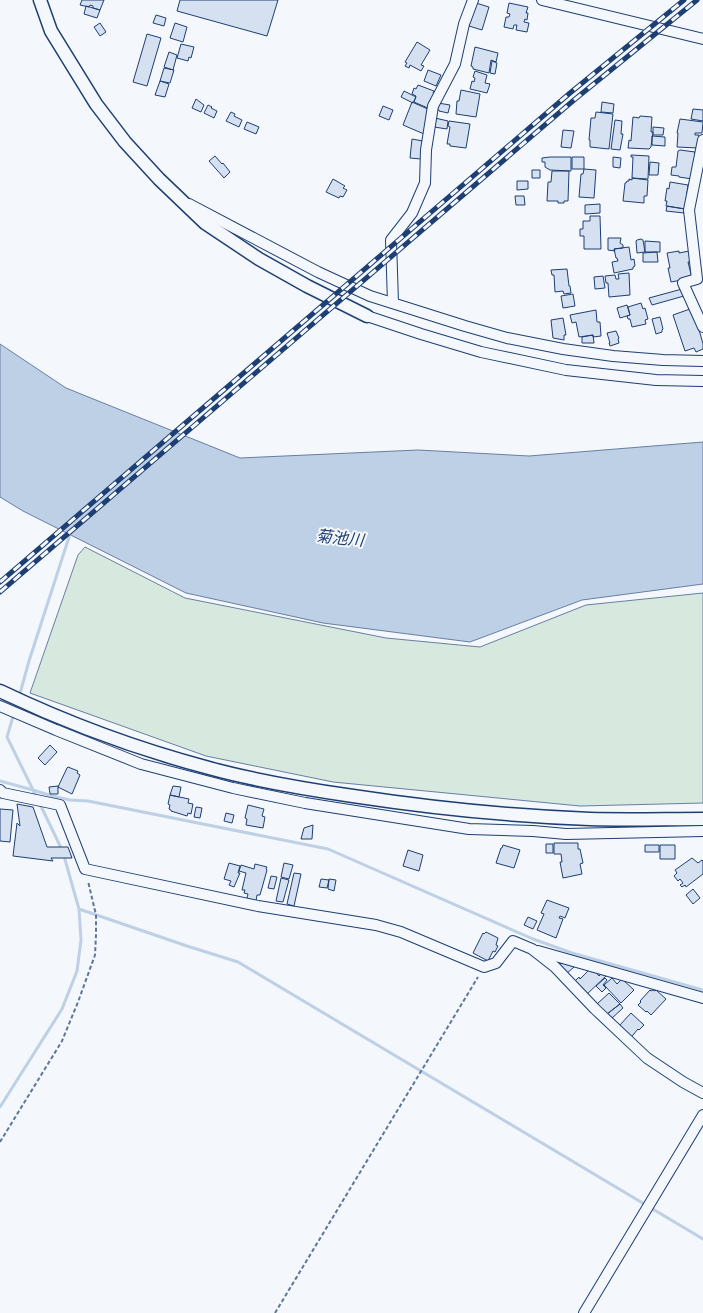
<svg xmlns="http://www.w3.org/2000/svg" width="703" height="1313" font-family="Commissioner,'Noto Sans JP',sans-serif">
	<style>
		.green { fill: #d7e8df; stroke: #687fa3 }
		.water { fill: #bed0e5; stroke: #687fa3 }
		.lines { fill: none; stroke-linecap: round; stroke-linejoin: round }
		.stream { stroke: #bed0e5; stroke-width: 3 }
		.building { fill: #d5e0f0; stroke: #1d3f73 }
		.minor-casing { stroke: #1d3f73; stroke-width: 12 }
		.tertiary-casing { stroke: #1d3f73; stroke-width: 15 }
		.path { stroke: #5e769c; stroke-width: 2; stroke-dasharray: 4 2.5; stroke-linecap: butt }
		.minor { stroke: #f4f7fb; stroke-width: 10 }
		.tertiary { stroke: #f4f7fb; stroke-width: 12 }
		.rail-casing { stroke: #1d3f73; stroke-width: 5 }
		.rail { stroke: #f4f7fb; stroke-width: 3; stroke-dasharray: 9; stroke-linecap: butt }
		.labels { text-anchor: middle; dominant-baseline: central; stroke-width: 4; stroke-linejoin: round; paint-order: stroke }
		.water-label { font-size: 16px; font-style: italic; fill: #1d3f73; stroke: #f4f7fb }
	</style>
	<rect width="100%" height="100%" fill="#f4f7fb"/>
	<path class="green" d="M85,547L185,598L386,638L480,647L586,605L703,593V803L580,806L333,782L206,756L30,693L78,555Z"/>
	<path class="water" d="M0,344L66,388L240,458L418,450L529,456L703,442V584L582,600L470,642L323,623L186,593L23,511L0,497Z"/>
	<g class="lines">
		<path class="stream" d="M19,697L29,661L71,531
			M17,703L7,737L37,798
			M0,781L33,790L52,796L70,800L88,801L328,849L533,939L572,953L703,990
			M40,804L62,850
			M79,909L187,946L238,962L703,1239
			M0,1107L62,1009L77,971L81,940L79,909L64,856"/>
	</g>
	<path class="building" d="M82,0H104L100,10L93,8V6L90,5L89,7L80,5Z
		M180,0H278L267,36L177,11Z
		M476,3L489,7L482,30L469,26Z
		M509,3L528,7L526,13H528L527,20L525,19L524,22L529,23L527,32L516,30L517,25H514L513,29L504,27L506,17H509L510,14L507,13Z
		M86,6L100,10L97,18L84,14Z
		M156,15L166,18L164,26L153,23Z
		M100,23L106,32L100,36L94,27Z
		M175,23L187,27L183,42L170,38Z
		M147,34L161,38L147,86L133,82Z
		M417,42L430,50L421,65L424,66L421,71L410,65L409,68L405,66L407,63L405,62Z
		M181,44L194,47L191,58L189,57L188,61L177,58Z
		M475,47L498,53L496,62L491,60L489,73L473,69V67L471,66Z
		M169,52L177,55L173,70L164,67Z
		M492,61L497,63L495,74L490,73Z
		M164,68L174,70L170,83L160,81Z
		M428,70L441,75L436,86L424,81Z
		M475,71L487,75L485,83L490,84L487,93L470,89L472,81L474,82L475,78L473,77Z
		M160,81L169,84L165,97L155,95Z
		M418,85L434,91L433,93L434,94L430,109L414,102L416,96L412,94L414,88L416,89Z
		M461,90L480,94L476,117L456,114L457,101H459Z
		M404,91L416,97L413,103L401,97Z
		M196,99L204,105L201,112L192,108Z
		M412,102L430,110L424,134L403,125Z
		M602,102L614,104L613,113L601,112Z
		M438,103L450,105L448,113L439,111V110L437,109Z
		M208,105L212,107L211,108L217,111L214,118L204,113Z
		M383,106L393,110L389,120L379,116Z
		M693,109L703,110V121L691,119Z
		M231,112L235,114L234,116L242,120L239,127L226,121Z
		M596,112L613,114L609,149L590,147V140H589L591,118H595Z
		M640,116L652,117L651,132H653L651,147L649,149L628,148L629,140L631,141L633,117L639,118Z
		M435,118L448,121L447,129L434,127Z
		M680,119L703,122L702,133H695V135H699L698,148L677,147L678,133H677Z
		M615,120L622,121L621,134H623L620,150L611,149Z
		M449,121L470,124L466,148L450,146V144H447L450,127L448,126Z
		M247,122L259,127L256,134L244,129Z
		M653,127L664,128L663,135H653Z
		M563,130L574,131L571,148L561,147Z
		M652,136L665,137V146L652,145Z
		M412,139L423,141L421,159L410,158Z
		M680,150L695,152V154H696L692,179L679,177V176L671,175L672,167H676L678,151Z
		M631,155L649,156L648,179L632,178L633,157H631Z
		M215,156L222,164L223,163L230,172L224,178L209,161Z
		M550,157H571V171L550,170L545,167V162H542V158Z
		M572,157H584V169H572Z
		M613,157L621,158L620,168L613,167Z
		M650,162L659,163L658,175H649Z
		M584,169L596,170L594,198L579,197L581,174H583Z
		M532,170H540V178H532Z
		M552,171H569L568,201H564V203H558V201H547L548,182H551Z
		M632,178L648,180L647,196H644V203L623,201L625,183H626L627,181H629V179L632,180Z
		M333,179L345,186L343,188L347,190L343,197L340,196L339,198L326,192Z
		M517,181H528V189L517,190Z
		M670,182L688,185L685,209L666,206L667,201H665L667,188L669,189Z
		M515,196H524L525,205H516Z
		M600,204V213L585,214V205Z
		M667,206L685,209L684,213L666,211Z
		M590,216H600L601,249H584V236H580V229H583V221H590Z
		M608,238H621L620,243L623,245V248L614,249L615,251L608,250Z
		M641,239L643,240L645,252L637,253L636,241L637,240Z
		M645,241L660,242V252H645Z
		M629,247L631,260L634,259L635,266L633,267V269L614,273L612,262L618,261L617,258H616L614,249Z
		M679,251V253L689,251L692,261L688,262L692,278L671,282L668,268H670L667,253Z
		M657,252L658,262H643V253Z
		M567,269L569,286H570L571,293L564,294L563,291L555,292L554,275H552L551,270Z
		M629,273L630,295L609,297L608,283H606L605,276L615,275L616,279H619L618,274Z
		M603,276L605,288L595,289L594,277Z
		M682,289L684,296L652,305L649,298Z
		M573,294L575,306L563,308L561,296Z
		M641,303L643,309L645,308L648,319L645,320L646,324L632,327L630,319H628L627,316L630,315L628,307Z
		M627,305L630,315L620,318L617,308Z
		M690,309L694,320L696,319L703,344V349L696,352L694,348L685,351L673,315Z
		M596,310L597,322H600L601,336L593,337V335L579,337L576,322L572,323L570,315Z
		M660,317L663,329L662,330V332L656,334L652,319Z
		M563,318L566,335H564V340L553,338L551,320Z
		M616,331L619,338L618,339L619,343L610,346L609,343H610L607,333Z
		M593,335L594,343H582V337Z
		M50,745L57,752L45,765L38,758Z
		M68,767L78,771L77,773L80,775L72,794L58,787L67,768Z
		M58,786V794H50L49,787Z
		M173,786L181,787L179,797L170,795Z
		M170,795L189,799L188,803L193,804L191,814L188,813L187,816L171,811V810L169,809L170,805L168,804Z
		M17,804L33,807L47,847H68L72,858H51L53,861L13,856L17,823L20,826Z
		M248,805L264,809L262,816L265,817L263,828L246,825L247,819L245,818Z
		M196,807L202,808L200,818L194,817Z
		M0,809L13,810L10,842L0,841Z
		M226,813L234,815L232,823L224,821Z
		M313,825L312,839H301L304,828Z
		M554,843H578V849H580L583,863L580,864L582,874L563,878L560,862H562L561,854H554Z
		M546,844H553V853H546Z
		M503,845L520,850L514,868L496,863L501,848H502Z
		M645,845H659V852H645Z
		M660,845H675V859H660Z
		M408,850L423,855L419,871L403,866Z
		M692,858L698,863L702,860L703,861V874L686,887L685,885L682,887L680,885L683,883L680,879L678,881L674,876L677,873L675,870Z
		M229,863L240,866L238,873H240L234,887L229,885L231,881L224,879Z
		M284,863L293,865L289,879L281,877Z
		M255,864L267,867L266,869L267,870L260,895H257L256,901L247,898L248,894L244,893L245,890H242L246,873L239,871L241,865L254,869Z
		M294,873L301,874L294,906L287,904Z
		M271,876L277,877L274,889L268,888Z
		M281,878L289,880L283,902L276,901Z
		M321,879L329,880L327,888L319,887Z
		M329,879L336,880L334,891L328,889Z
		M693,889L700,898L693,904L686,895Z
		M547,900L569,908L565,918L560,916L559,918L563,919L556,938L537,930L544,914L541,913Z
		M528,917L537,921L533,929L524,925Z
		M486,932L498,938L496,945L498,946L495,952L493,951L488,961L473,953L483,933L484,934Z
		M563,962L574,967L565,975L557,966Z
		M589,970L592,972L594,970L599,976L603,972L606,976L585,996L573,983L579,977L580,979Z
		M605,978L607,980L603,985L606,988L602,992L596,986Z
		M612,978L617,984L622,979L634,990L621,1003L604,985Z
		M650,990L651,991L653,990L655,991L656,990L666,999L651,1015L647,1011L646,1012L638,1005L641,1002L640,1001Z
		M609,993L620,1004L607,1014L597,1004Z
		M620,1004L623,1008L611,1019L607,1014Z
		M631,1013L644,1025L639,1030L638,1029L628,1041L619,1026Z"/>
	<g class="lines">
		<defs>
			<path id="minor" d="M542,0L703,39
				M703,140L689,210L697,279L683,283L703,327
				M189,204L318,272L370,296L465,326L507,338L563,349L613,356L663,360L703,361
				M393,303L391,240L412,213L425,183L426,150L433,106L455,64L464,24L473,0
				M367,316L421,334L481,352L566,370L656,380L703,381
				M0,706L56,730L141,764L233,788L305,803L469,829L533,831L566,834L703,831
				M0,790L3,793L60,805L85,869L258,906L376,925L401,932L484,967L496,963L513,941L532,949L555,967L595,1009L647,1058L683,1082L703,1093
				M538,951L703,998
				M584,1313L703,1115"/>
			<path id="tertiary" d="M40,0L51,31L96,104L125,142L159,179L205,223L259,259L307,286L367,316
				M0,691C67,723 137,749 209,768C256,781 305,789 353,796C432,808 510,816 590,819C627,820 665,819 703,819"/>
		</defs>
		<use href="#minor" class="minor-casing"/>
		<use href="#tertiary" class="tertiary-casing"/>
		<path class="path" d="M0,1142L62,1041L78,1002L95,955L96,935V915L88,881
			M275,1313L478,977"/>
		<use href="#minor" class="minor"/>
		<use href="#tertiary" class="tertiary"/>
		<defs>
			<path id="rail" d="M0,582L570,93L684,0
				M0,592L574,100L697,0"/>
		</defs>
		<use href="#rail" class="rail-casing"/>
		<use href="#rail" class="rail"/>
	</g>
	<g class="labels">
		<g class="water-label">
			<text transform="translate(340 537) rotate(6)">菊池川</text>
		</g>
	</g>
</svg>
